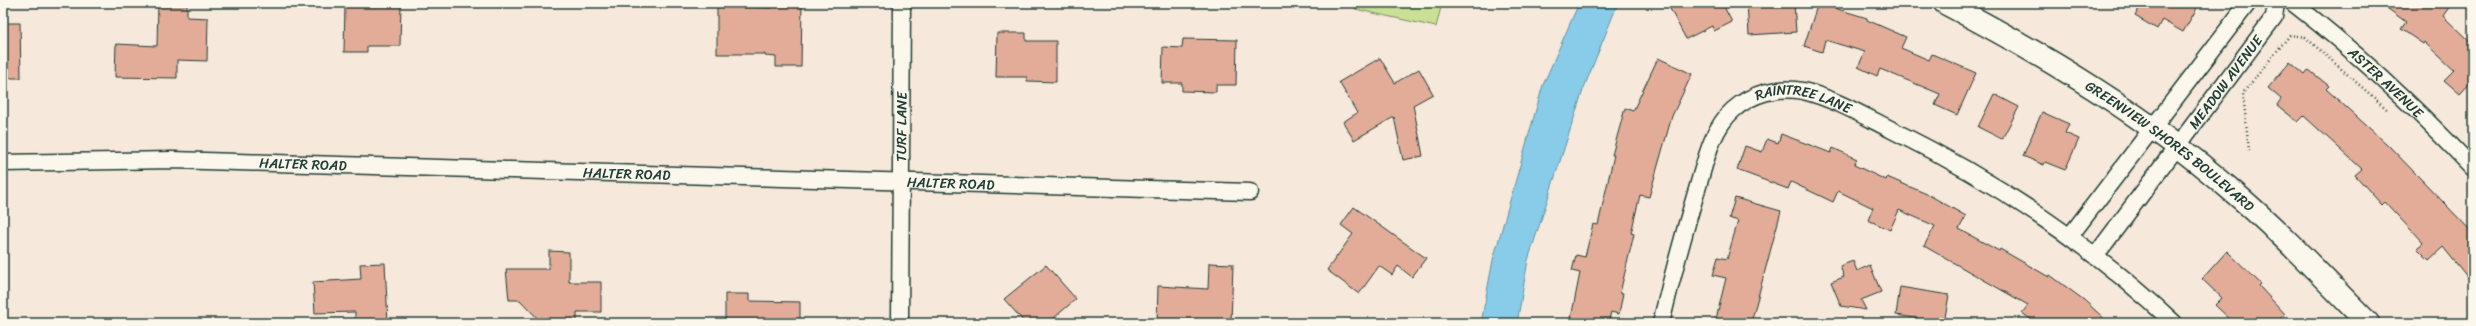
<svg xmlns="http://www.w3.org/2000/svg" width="2476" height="326" font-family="Sriracha,sans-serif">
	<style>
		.green { fill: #cae095; stroke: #748e64 }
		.water { fill: #89ccea; stroke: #5f93a1 }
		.building { fill: #e2ac98; stroke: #1f3d34 }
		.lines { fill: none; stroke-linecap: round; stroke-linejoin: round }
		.street-casing { stroke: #1f3d34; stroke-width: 19 }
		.secondary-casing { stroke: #1f3d34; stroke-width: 25 }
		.path { stroke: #1f3d34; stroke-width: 2.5; stroke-dasharray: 1 3; stroke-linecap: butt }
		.street { stroke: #fbf7ec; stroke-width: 16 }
		.secondary { stroke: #fbf7ec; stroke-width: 22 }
		.labels { text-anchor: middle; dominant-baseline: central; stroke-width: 4; stroke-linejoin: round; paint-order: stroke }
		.street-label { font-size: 14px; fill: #1f3d34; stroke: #fbf7ec }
	</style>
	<rect width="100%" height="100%" fill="#f6e8db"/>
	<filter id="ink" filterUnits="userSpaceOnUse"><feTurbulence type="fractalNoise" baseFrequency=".025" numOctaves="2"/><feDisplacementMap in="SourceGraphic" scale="8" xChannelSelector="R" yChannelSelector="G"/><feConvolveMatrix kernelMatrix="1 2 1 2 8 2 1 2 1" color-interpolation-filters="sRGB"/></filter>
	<g filter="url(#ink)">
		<path class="green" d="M1356,3H1442L1436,27L1355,9Z"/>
		<path class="water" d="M1579,3H1618L1583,90L1528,260L1517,323H1481L1493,260L1543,85Z"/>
		<path class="building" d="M158,3H187V17L208,18L207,61L177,60V78L115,77L116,44L157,46Z
			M345,3H401L400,46H367V52H344Z
			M717,3H743V7L771,8V3H802L801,67H776V57L765,56V54H717Z
			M1667,3H1722L1732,22L1714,31L1712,26L1686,39Z
			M1747,3H1794L1796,32L1749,35Z
			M1818,3L1867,18V20L1906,37L1901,48L1929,60L1932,54L1976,73L1957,115L1935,105L1940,94L1880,69L1877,76L1858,67L1865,52L1825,40L1822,52L1804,46Z
			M2142,3H2200L2183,32L2162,20L2157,29L2135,16Z
			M2380,3H2452L2443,16L2473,45V80L2460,94L2444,80L2454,70L2424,42L2423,44L2401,29L2406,22Z
			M3,23H20L21,78H3Z
			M997,33H1026V41H1056V82L1027,81V77H996Z
			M1183,39L1237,40L1236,85H1216V92L1182,91V83H1162L1163,47L1182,48Z
			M1380,58L1395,83L1419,69L1433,94L1413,105L1423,156L1403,160L1394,117L1354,140L1343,122L1357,113L1339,82Z
			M1658,58L1692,74L1672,116L1649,197L1640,195L1631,233L1634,234L1620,293H1623L1619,314L1611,312L1608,323H1570L1580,273L1572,271L1576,255L1585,257L1593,224L1598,225L1614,155H1612L1625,108L1633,111Z
			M2290,62L2305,75L2309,70L2329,86L2326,89L2388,145L2473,233V284L2443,247L2429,260L2417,248L2423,243L2385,202L2382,205L2355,175L2362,169L2304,116L2298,122L2277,105L2281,99L2268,88Z
			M1994,94L2019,107L2002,139L1978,127Z
			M2042,112L2069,124L2065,133L2079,139L2065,170L2045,162L2044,165L2023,156Z
			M1781,134L1831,153L1833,148L1857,159L1854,165L1886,180L1887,177L1929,195L1966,216L1959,229L1999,251L2000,249L2049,277L2050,275L2084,300L2109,323H2036L2022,313L2028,305L1924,246L1935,226L1899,210L1890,230L1868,220L1873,208L1838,191L1833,202L1791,182L1788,189L1737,170L1745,146L1762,152L1767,139L1778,143Z
			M1735,198L1781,211L1751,323H1715L1726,278L1713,275L1718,257L1727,259L1738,221L1729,218Z
			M1354,207L1426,258L1412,277L1398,266L1392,275L1379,266L1359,294L1327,270L1353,234L1341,225Z
			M549,251L569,252V282H601V312H577V323H542L520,300H509L506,269H549Z
			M2227,251L2261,284L2259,286L2285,314L2276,323H2234L2215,305L2222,298L2202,279Z
			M1853,261L1857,271L1870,265L1881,292L1861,300L1866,310L1841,306L1831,282L1844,277L1840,266Z
			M385,263L388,323H355V312L315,313L313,282L361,279L360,264Z
			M1209,263L1233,264L1231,323H1157L1158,286L1208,289Z
			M1046,265L1076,299L1048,323H1025L1004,299Z
			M1900,287L1949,295L1944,323H1926L1927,320L1896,315Z
			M725,294H749V301L800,302V323H744V321H725Z"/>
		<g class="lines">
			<defs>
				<g id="street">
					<path id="s1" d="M2293,3C2358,53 2417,109 2473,168"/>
					<path id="s2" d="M3,163L172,160L1250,192"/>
					<path d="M2070,236L2248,3"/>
					<path id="s3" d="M2096,255L2274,17L2276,3"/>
					<path id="s4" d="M900,323L902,3"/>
					<path id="s5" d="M1661,323C1672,277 1684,232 1698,186C1706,159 1712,129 1733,110C1752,93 1779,86 1803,91C1833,98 1864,116 1892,130C1995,181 2090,244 2174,323"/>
				</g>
				<g id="secondary">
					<path id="s6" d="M1945,3C2046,56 2145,115 2231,190C2280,231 2323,278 2368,323"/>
				</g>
			</defs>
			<use href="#street" class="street-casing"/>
			<use href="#secondary" class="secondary-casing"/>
			<path class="path" d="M2249,151L2243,93L2290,35L2305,37L2389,111"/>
			<use href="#street" class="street"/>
			<use href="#secondary" class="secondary"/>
		</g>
	</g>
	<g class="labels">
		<g class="street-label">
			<text stroke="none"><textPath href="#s3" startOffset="216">MEADOW AVENUE</textPath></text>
			<text stroke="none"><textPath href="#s1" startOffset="122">ASTER AVENUE</textPath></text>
			<text stroke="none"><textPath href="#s5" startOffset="303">RAINTREE LANE</textPath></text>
			<text stroke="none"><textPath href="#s4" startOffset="196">TURF LANE</textPath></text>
			<text stroke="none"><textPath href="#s6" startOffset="267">GREENVIEW SHORES BOULEVARD</textPath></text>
			<text stroke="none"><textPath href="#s2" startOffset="300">HALTER ROAD</textPath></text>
			<text stroke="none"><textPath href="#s2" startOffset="624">HALTER ROAD</textPath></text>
			<text stroke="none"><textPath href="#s2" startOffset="948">HALTER ROAD</textPath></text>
		</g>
	</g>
	<rect width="2476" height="326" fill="none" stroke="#fbf7ec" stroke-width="16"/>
	<rect x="8" y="8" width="2460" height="310" fill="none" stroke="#1f3d34" stroke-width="1.5" filter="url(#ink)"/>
</svg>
